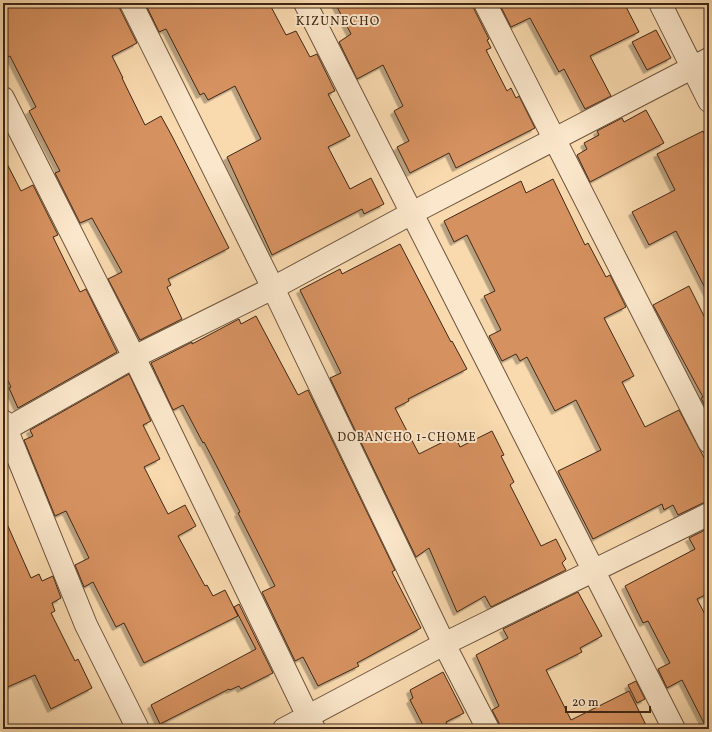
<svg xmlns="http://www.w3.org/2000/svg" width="712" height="732" font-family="Vollkorn,serif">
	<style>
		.building { fill: #d69161; stroke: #3f2715; filter: url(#shadow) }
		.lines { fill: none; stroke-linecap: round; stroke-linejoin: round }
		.street-casing { stroke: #6e543c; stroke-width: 24 }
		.street { stroke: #fbe7cb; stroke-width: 22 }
		.labels { text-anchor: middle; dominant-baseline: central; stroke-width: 4; stroke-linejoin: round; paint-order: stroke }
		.neighbourhood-label { font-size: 12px; letter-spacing: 1px; fill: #3f2715; stroke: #fbe7cb }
		.quarter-label { font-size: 13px; letter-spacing: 1px; fill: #3f2715; stroke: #fbe7cb }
	</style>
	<defs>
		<filter id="shadow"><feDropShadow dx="-3.5" dy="3.5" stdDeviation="0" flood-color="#0004"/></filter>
	</defs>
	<rect width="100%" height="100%" fill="#f9daaf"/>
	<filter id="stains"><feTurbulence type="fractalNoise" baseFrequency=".005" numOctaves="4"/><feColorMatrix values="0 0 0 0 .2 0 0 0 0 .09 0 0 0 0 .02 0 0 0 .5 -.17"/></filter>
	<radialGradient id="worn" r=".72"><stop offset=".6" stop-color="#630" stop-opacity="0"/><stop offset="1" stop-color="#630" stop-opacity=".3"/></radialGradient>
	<path class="building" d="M3,3H119L120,9L137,43L112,56L123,78H122L145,125L161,116L172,136L229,248L168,279L171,285L167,287L182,319L140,340L108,279L122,272L92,218L80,223L55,173L60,171L29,111L36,107L10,56L3,59Z
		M145,3H269L286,35L296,31L310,57L317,54L335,91L328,94L350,136L328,147L350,189L371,178L384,204L364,214L362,209L272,255L227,157L261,139L235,86L208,100L204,93L200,95L166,29L159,32Z
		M335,3H473L474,9L489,39L487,40L491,48L486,50L507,91L511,88L516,98L519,96L535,128L456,168L449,153L410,173L397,147L409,141L394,111L403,106L383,65L357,79L339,42L351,34Z
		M499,3H624L639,32L590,56L611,96L585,109L564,69L559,72L530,18L511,27Z
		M656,30L671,58L647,70L632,42Z
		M646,110L664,143L590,182L577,155L587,149L584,143L599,135L597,131L622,118L624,122Z
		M703,131L709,144V296L676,231L649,245L632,212L675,190L657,154Z
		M3,156L21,191L33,185L58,235L53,237L80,292L86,289L117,352L18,408L9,388L11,387L3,371Z
		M553,179L585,245L588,243L606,277L610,275L626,307L604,318L634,376L622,382L645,427L679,410L709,467V502L703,503L678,515L673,505L664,510L662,504L593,539L558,471L601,450L576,400L555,411L527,357L520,361L516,354L502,361L489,336L501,330L484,296L495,291L467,235L454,242L444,221L521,181L526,193Z
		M400,244L451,342L452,341L467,369L408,399L409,401L395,408L419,454L455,436L460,447L492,431L504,455L501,456L514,482L510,485L541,546L556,539L566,559L562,563L566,570L491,607L485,596L457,612L429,548L416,557L330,378L341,373L300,290L340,269L342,274Z
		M689,286L709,326V414L701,398L703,397L653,305Z
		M256,316L298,395L308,390L395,570L392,572L421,628L357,663L359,666L318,686L303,657L295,661L262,592L275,586L238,513L240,512L214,461L204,442L203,443L183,405L173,410L151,363L192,342V344L239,319L241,324Z
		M129,374L151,421L143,425L160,459L144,467L168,514L185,505L196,526L178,536L205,586L207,585L213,596L225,590L238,616L144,663L124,623L116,627L93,582L84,587L75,565L89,558L66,511L55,516L24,440L33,436L30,430Z
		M3,515L31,578L39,574L42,581L53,576L61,598L52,603L55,611L51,613L75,661L78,659L92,688L51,709L35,675L3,689Z
		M709,528V593L697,599L709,622V729H707L682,680L667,688L658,669L670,663L648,621L643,623L625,586L695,549L689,538Z
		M578,592L602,636L580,648L582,652L546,670L571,720L629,691L648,729H500L499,723L492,710L499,706L476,655L508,638L503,629Z
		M239,604L273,673L241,689L239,686L230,690L229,689L160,724L151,705L256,649L234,607Z
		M443,672L464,713L446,722L449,729H425L410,700L413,698L410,690Z
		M636,681L645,699L637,703L628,685Z"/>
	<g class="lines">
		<defs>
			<path id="street" d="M131,3L273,288L444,644L488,729
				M305,3L674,729
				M485,3L709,442
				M660,3L709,101
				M3,98L134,357L314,729
				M3,421L86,625L138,729
				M3,431L134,357L273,288L412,213L709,59
				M284,729L444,644L709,514"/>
		</defs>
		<use href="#street" class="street-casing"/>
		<use href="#street" class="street"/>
	</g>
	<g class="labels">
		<g class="neighbourhood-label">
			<text x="407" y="438">DOBANCHO 1-CHOME</text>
		</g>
		<g class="quarter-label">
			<text x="338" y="22">KIZUNECHO</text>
		</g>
	</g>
	<rect width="712" height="732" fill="none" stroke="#f9daaf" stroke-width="16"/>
	<rect x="4" y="4" width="704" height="724" fill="none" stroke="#3f2715" stroke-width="2"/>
	<rect x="8" y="8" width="696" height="716" fill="none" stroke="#3f2715"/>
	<path d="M566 706v6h84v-6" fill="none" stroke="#3f2715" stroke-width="2"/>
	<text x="572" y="706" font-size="12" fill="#3f2715" stroke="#fbe7cb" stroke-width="3" paint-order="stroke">20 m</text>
	<rect width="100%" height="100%" filter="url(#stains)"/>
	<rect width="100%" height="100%" fill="url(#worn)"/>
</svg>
